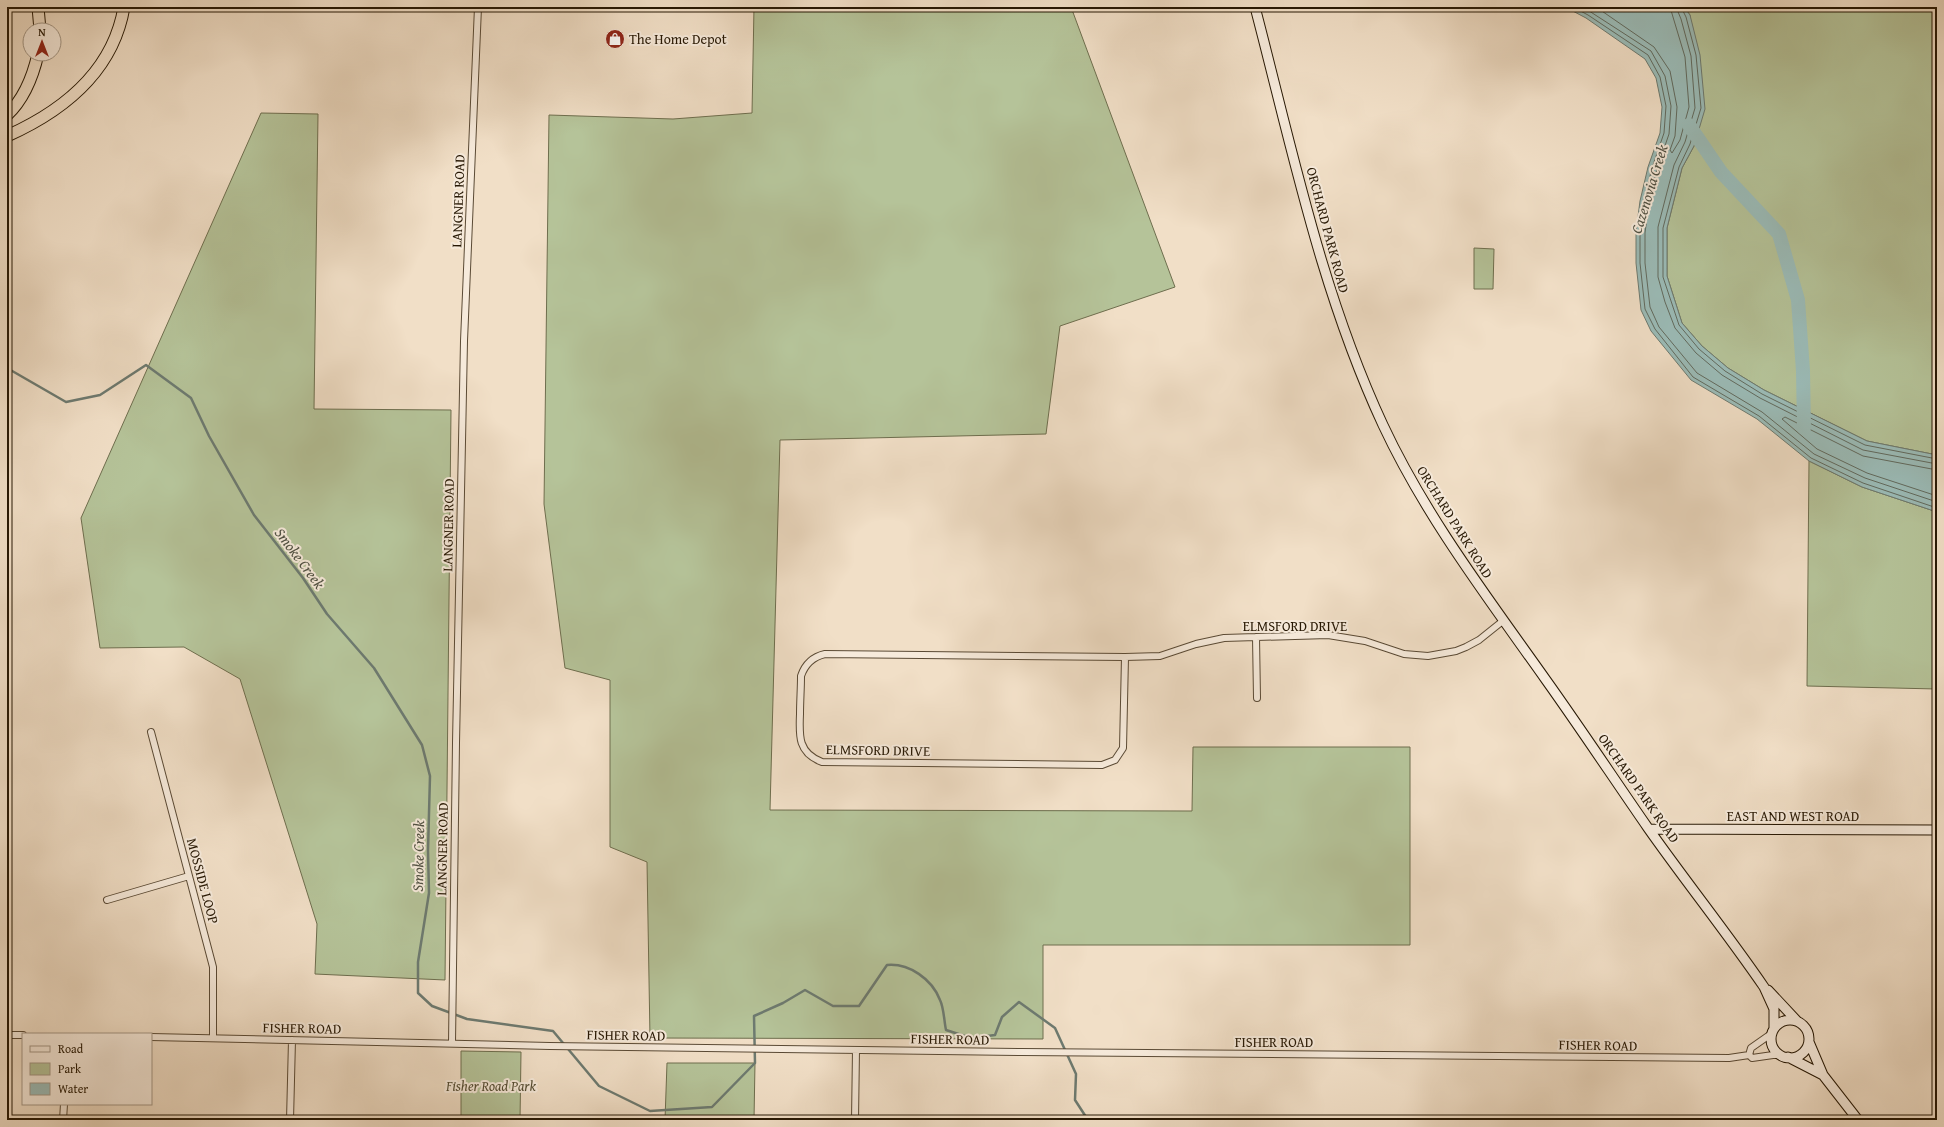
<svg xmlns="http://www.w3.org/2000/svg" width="1944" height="1127" font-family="'Gentium Book Plus',serif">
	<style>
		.green { fill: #b5c399; stroke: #6e6e4e }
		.water { fill: #9bbcb8; stroke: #6d7a70 }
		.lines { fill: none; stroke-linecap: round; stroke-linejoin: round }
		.shore { stroke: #616a5e; stroke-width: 1 }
		.stream { stroke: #6d7a70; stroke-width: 2.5 }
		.river { stroke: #9bbcb8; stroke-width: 14 }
		.street-casing { stroke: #5a4a35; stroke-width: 8 }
		.secondary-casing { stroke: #271804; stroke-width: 11 }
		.highway-casing { stroke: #271804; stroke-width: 13 }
		.street { stroke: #f6eadb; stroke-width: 6 }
		.secondary { stroke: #f6eadb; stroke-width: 9 }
		.highway { stroke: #f1dfc7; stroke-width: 11 }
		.labels { text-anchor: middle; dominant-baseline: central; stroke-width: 4; stroke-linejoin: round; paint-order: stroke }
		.poi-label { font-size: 14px; fill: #271804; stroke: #f6eadb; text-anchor: start }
		.street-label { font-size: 14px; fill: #271804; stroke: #f6eadb }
		.park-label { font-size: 14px; font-style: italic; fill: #524b31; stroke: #f6eadb }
		.water-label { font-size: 15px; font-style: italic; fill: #505143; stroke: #f6eadb }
	</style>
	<rect width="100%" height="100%" fill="#f1dfc7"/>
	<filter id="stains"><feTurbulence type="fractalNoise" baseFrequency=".005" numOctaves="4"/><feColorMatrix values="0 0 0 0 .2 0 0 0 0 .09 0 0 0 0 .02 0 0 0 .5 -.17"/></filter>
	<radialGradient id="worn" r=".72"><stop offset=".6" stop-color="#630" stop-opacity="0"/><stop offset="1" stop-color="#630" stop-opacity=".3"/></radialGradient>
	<path class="green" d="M754,7H1071L1175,287L1060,326L1046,434L780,440L770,810L1192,811L1193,747H1410V945H1043V1039L650,1038L647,862L610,847V680L565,668L544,504L549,115L673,119L752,113Z
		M1684,7H1937V455L1867,441L1764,390L1728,368L1702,346L1682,323L1667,276V228L1682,168L1694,146L1690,15Z
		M261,113L318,114L314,409L451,410L445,980L315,974L317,924L240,679L184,647L100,648L81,518Z
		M1474,248L1494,249L1493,289H1474Z
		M1809,461L1862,487L1937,512V689L1807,686Z
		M461,1051L521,1052L520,1120H461Z
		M667,1063H755L754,1120H665Z"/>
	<path class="water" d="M1559,7H1684L1690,15L1700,55L1705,109L1694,146L1682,168L1667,228V276L1682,323L1702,346L1728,368L1764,390L1867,441L1937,455V512L1862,487L1809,461L1757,419L1691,380L1651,331L1641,310L1636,263V232L1640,201L1648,167L1660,133L1662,107L1656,78L1645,59L1586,18L1567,8Z"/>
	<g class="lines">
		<path class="shore" d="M1573,7L1588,15L1648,55L1660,77L1666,106L1664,133L1652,168L1644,201L1640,232V263L1645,309L1655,329L1693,377L1759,416L1811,458L1863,483L1937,508
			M1583,7L1651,51L1665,76L1671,106L1669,134L1657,169L1649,202L1645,233V263L1650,307L1659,327L1697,373L1762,412L1814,454L1865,478L1937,502
			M1596,7L1654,47L1670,71L1677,107L1675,136L1670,150L1672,153L1680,140L1689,107L1685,57L1670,7
			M1676,7L1681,19L1691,56L1695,108L1685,142L1674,165L1658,227V277L1665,302L1675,328L1696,353L1722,375L1760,398L1863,450L1937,464
			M1681,7L1686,17L1696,55L1701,108L1690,144L1679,167L1663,228V277L1679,325L1699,349L1725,371L1762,394L1865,445L1937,459
			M1937,470L1863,456L1785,417L1782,419L1817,449L1867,473L1937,496"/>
		<path class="stream" d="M7,368L66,402L100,395L146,365L191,398L209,436L254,515L303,578L327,614L374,668L422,745L430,776L428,851L429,893L418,962V993L432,1006L467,1019L553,1031L599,1086L650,1111L712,1107L755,1063L754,1016L783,1003L805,990L833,1006H859L887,965C909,963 932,979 940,1000C944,1008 944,1021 946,1030L971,1038L995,1035L1002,1017L1019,1002L1055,1028L1076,1074L1075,1100L1088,1120"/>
		<path class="river" d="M1689,125L1721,172L1779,234L1798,300L1803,371L1804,428"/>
		<defs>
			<path id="street" d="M1256,637L1257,698
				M825,654L1125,657L1123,748L1115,760L1102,765L822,762C798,753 799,736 800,714C800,701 801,689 801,676C805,664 812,657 825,654Z
				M1125,657L1160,656L1196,644L1224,638L1328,635L1365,641L1404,654L1428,656L1456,651L1466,647L1479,640L1504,620
				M151,732L213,967V1038
				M107,900L189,876
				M7,1035H23
				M151,1037L550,1046L1022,1052L1729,1058L1749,1055L1752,1058L1773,1055H1781
				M452,1043L456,743L464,341L478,7
				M1749,1055L1751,1048L1771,1034
				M63,1120L64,1104
				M290,1120L292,1040
				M855,1120L856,1050"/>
			<path id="secondary" d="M1255,7C1292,148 1321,292 1383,425C1426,517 1488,598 1546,680C1581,729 1614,779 1648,828C1686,882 1727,933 1764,987L1774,1009V1028
				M1649,829L1937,830
				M1768,990L1797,1021
				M1771 1039a19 19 0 1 1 38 0a19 19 0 1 1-38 0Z
				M1809,1042L1823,1075L1858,1120
				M1788,1057L1823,1075"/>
			<path id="highway" d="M38,7L40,30
				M7,115C24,99 33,76 38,54
				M7,136C63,111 113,72 124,7"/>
		</defs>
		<use href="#street" class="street-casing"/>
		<use href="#secondary" class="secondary-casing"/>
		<use href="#highway" class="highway-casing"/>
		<use href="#street" class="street"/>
		<use href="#secondary" class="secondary"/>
		<use href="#highway" class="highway"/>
	</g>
	<defs>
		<symbol id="shop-disc" viewBox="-11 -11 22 22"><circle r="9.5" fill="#8f2418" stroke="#f6eadb"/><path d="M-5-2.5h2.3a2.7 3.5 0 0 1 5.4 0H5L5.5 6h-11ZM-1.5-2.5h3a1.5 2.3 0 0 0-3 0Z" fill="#fff"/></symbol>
	</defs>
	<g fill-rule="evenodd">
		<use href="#shop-disc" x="604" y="28" width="22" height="22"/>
	</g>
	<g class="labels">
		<g class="poi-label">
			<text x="629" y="39">The Home Depot</text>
		</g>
		<g class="street-label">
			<text transform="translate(458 201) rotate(-88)">LANGNER ROAD</text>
			<text transform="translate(1328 230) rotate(75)">ORCHARD PARK ROAD</text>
			<text transform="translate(1455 522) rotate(58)">ORCHARD PARK ROAD</text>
			<text transform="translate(448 525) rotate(-89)">LANGNER ROAD</text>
			<text x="1295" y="626">ELMSFORD DRIVE</text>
			<text transform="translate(878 750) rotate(1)">ELMSFORD DRIVE</text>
			<text transform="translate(1639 788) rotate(55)">ORCHARD PARK ROAD</text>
			<text x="1793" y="816">EAST AND WEST ROAD</text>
			<text transform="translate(442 849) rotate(-89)">LANGNER ROAD</text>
			<text transform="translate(203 881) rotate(75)">MOSSIDE LOOP</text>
			<text transform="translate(302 1028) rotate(1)">FISHER ROAD</text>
			<text transform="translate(626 1035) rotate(1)">FISHER ROAD</text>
			<text transform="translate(950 1039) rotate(1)">FISHER ROAD</text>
			<text x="1274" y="1042">FISHER ROAD</text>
			<text transform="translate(1598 1045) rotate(1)">FISHER ROAD</text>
		</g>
		<g class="park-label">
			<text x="491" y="1086">Fisher Road Park</text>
		</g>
		<g class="water-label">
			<text transform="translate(1649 189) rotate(-73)">Cazenovia Creek</text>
			<text transform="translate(300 558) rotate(53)">Smoke Creek</text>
			<text transform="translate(418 856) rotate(-89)">Smoke Creek</text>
		</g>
	</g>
	<rect width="1944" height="1127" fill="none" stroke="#f1dfc7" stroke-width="24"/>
	<rect x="8" y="8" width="1928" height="1111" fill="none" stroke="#271804" stroke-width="2"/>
	<rect x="12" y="12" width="1920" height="1103" fill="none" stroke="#271804"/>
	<rect x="22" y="1033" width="130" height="72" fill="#f6eadb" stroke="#a39685"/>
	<rect x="30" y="1046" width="20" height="6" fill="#f6eadb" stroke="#a39685"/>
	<text x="58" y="1053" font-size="12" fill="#271804">Road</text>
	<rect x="30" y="1063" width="20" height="12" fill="#b5c399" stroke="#a39685"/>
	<text x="58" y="1073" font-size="12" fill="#271804">Park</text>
	<rect x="30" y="1083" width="20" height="12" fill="#9bbcb8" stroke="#a39685"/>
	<text x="58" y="1093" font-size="12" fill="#271804">Water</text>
	<g transform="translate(42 42)"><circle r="19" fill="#f6eadb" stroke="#a39685"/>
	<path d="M0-3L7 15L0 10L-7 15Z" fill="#8f2418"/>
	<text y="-6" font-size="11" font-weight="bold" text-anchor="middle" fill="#271804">N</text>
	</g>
	<rect width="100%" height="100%" filter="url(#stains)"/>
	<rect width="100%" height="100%" fill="url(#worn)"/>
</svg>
